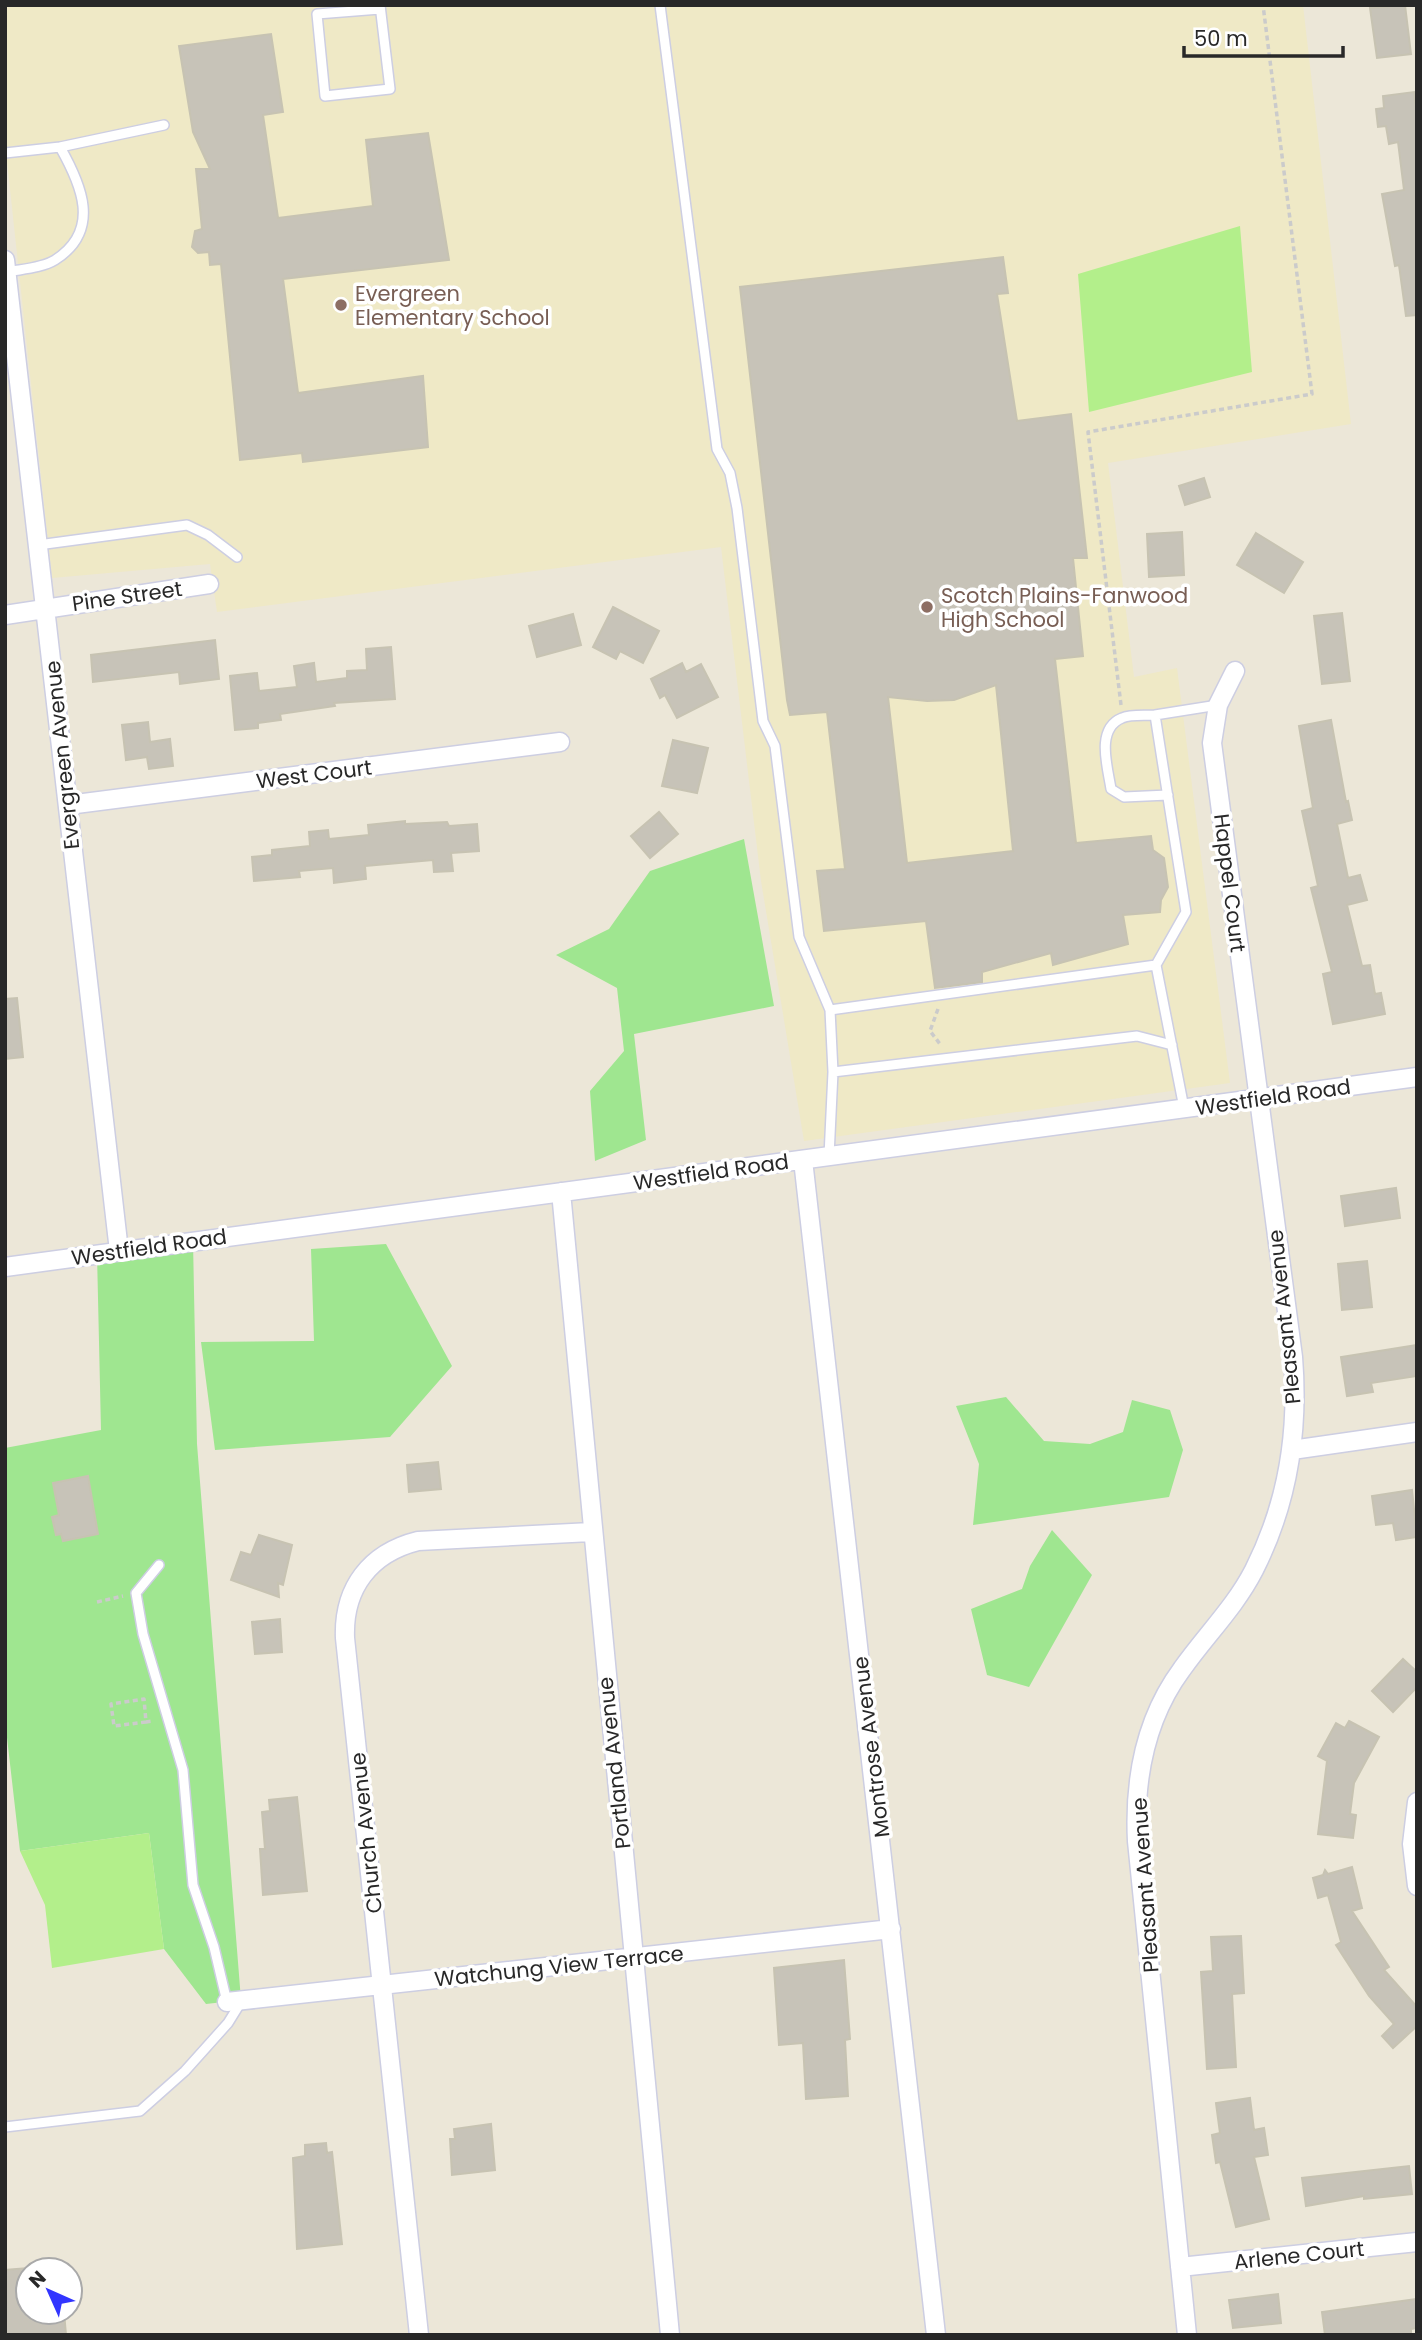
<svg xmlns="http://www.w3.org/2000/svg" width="1422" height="2340" font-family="Poppins,sans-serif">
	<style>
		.education { fill: #efe9c6 }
		.green { fill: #9fe690 }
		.pitch { fill: #b3ef8b }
		.building { fill: #c7c3b8; stroke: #c7c3b2; stroke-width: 2; fill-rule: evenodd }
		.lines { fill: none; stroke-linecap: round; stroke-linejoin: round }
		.lane-casing { stroke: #cdcee2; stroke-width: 12 }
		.street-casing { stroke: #cdcee2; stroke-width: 21 }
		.path { stroke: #cbcbcb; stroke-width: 3.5; stroke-dasharray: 5 3.5; stroke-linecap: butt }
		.lane { stroke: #fff; stroke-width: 9 }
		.street { stroke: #fff; stroke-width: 18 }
		.education-dot { fill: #8d6e63; stroke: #fff; stroke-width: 2.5 }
		.labels { text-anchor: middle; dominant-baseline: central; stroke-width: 7; stroke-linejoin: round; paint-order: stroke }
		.education-label { font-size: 21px; fill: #785e54; stroke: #fff; text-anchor: start }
		.street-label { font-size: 21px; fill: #282828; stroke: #fff }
	</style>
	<rect width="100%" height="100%" fill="#ece7d8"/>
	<path class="education" d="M5,5H1303L1351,424L1108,463L1134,677L1177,668L1230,1083L804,1141L761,881L721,547L217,612L210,564L52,578L5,143Z"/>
	<path class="green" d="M744,839L774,1006L634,1034L646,1140L595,1161L590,1091L624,1051L617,988L556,955L609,929L650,871Z
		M193,1241L197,1444L241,2000L206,2004L164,1949L149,1833L20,1851L5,1720V1448L101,1430L97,1254Z
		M386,1244L452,1366L390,1437L215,1450L201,1342L314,1341L311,1249Z
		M1006,1397L1044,1441L1090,1444L1123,1432L1132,1400L1170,1410L1183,1450L1169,1497L973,1525L979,1464L956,1406Z
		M1052,1530L1092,1575L1029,1687L987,1675L971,1609L1022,1589L1030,1566Z"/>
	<path class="pitch" d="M1240,226L1252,372L1089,412L1078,274Z
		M149,1833L164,1949L52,1968L45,1905L20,1851Z"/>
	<path class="building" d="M1405,5L1411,54L1377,58L1370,8Z
		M271,34L283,112L263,115L278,218L373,206L366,140L428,133L449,260L283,279L298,393L423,376L428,447L303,462L302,453L240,460L221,264L210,265L209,252L198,253L192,247L195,231L202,229L196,169H210L193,132L179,46Z
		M1414,92L1417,114V315L1406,316L1399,265L1395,266L1382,194L1404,190L1398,142L1389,144L1386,126L1378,127L1376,109L1384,108L1383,96Z
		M1003,257L1008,293L997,294L1017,421L1071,414L1087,558H1073L1083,656L1055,659L1076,843L1151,836L1153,850L1164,858L1168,887L1161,900L1160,912L1123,915L1128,944L1053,965L1051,953L982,972V982L935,988L926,921L824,931L817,871L845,869L827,712L790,715L787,700L740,287ZM996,685L1013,851L907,863L888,697L927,701L954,700Z
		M1204,478L1210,497L1185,505L1179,486Z
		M1182,532L1184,575L1149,577L1147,534Z
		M1256,533L1303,562L1284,593L1237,565Z
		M613,607L659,631L643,663L620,651L616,659L593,647Z
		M1342,613L1350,681L1322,684L1314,616Z
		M573,614L581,645L537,657L529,626Z
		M215,640L219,679L180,684L179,672L93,682L91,655Z
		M391,647L395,699L334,703L335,706L280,714L281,720L258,723V728L235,730L230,676L257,673L259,691L297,687L294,666L314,663L316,682L347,678V671L367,670L366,649Z
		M682,663L686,672L701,664L718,697L677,718L665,695L660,698L651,679Z
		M1331,720L1346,802L1348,801L1352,820L1337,824L1348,878L1360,875L1367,900L1347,905L1362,966L1370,965L1375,994L1381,993L1385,1014L1333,1024L1323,974L1332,972L1311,888L1318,886L1302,811L1313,808L1299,726Z
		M148,722L150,742L170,739L173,766L149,769L147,757L126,760L122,725Z
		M673,740L708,748L697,793L662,786Z
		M659,812L678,834L650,858L631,836Z
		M405,821V824L447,822L449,826L477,824L479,851L451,853L453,871L434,872L433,860L365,866L366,879L334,883L333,868L299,871L300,877L254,881L252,857L272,855V850L310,846L309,832L328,830L329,839L369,835L368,825Z
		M17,998L23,1057L5,1059V999Z
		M1396,1188L1400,1218L1345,1226L1341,1196Z
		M1367,1261L1372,1307L1342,1310L1338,1264Z
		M1417,1345V1376L1371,1383L1373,1392L1347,1396L1341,1357Z
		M438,1462L441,1489L409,1492L407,1465Z
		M88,1476L98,1534L63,1541L61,1534L56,1535L52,1517L59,1515L53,1483Z
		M1412,1490L1417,1537L1396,1540L1393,1523L1376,1525L1372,1496Z
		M259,1535L292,1545L283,1585L278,1583L279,1597L231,1580L241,1552L251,1555Z
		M280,1619L282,1652L255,1654L252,1622Z
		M1403,1659L1417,1672V1687L1393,1712L1372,1691Z
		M1349,1721L1379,1737L1354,1783L1350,1814L1356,1815L1353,1838L1318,1834L1327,1761L1318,1756L1336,1723L1345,1728Z
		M297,1797L307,1891L263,1895L260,1849H265L262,1812L270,1811L269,1800Z
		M1352,1867L1362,1908L1352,1911L1389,1967L1384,1970L1417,2007V2026L1393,2048L1382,2036L1394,2024L1369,1996L1336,1945L1341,1942L1328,1895L1318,1898L1313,1878L1323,1875L1325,1870L1328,1874Z
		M1241,1936L1244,1993L1232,1994L1236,2067L1207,2069L1201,1972L1213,1971L1211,1937Z
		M844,1960L850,2039L845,2040L848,2096L806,2099L803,2043L779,2045L774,1968Z
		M1250,2098L1254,2130L1264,2128L1268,2155L1254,2157L1269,2219L1236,2227L1220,2162L1216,2163L1212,2135L1220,2133L1216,2103Z
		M491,2124L495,2170L452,2175L450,2139H455L454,2129Z
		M326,2143L327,2153L332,2152L342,2244L297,2249L293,2158L305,2156V2145Z
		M1409,2166L1412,2194L1364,2199V2196L1306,2206L1302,2178Z
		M28,2268V2312H64L66,2335L5,2334V2270Z
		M1278,2294L1281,2323L1233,2328L1229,2300Z
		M1417,2299V2328L1411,2329V2335H1325L1322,2312Z"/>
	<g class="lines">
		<defs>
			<path id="lane" d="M380,5L390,89L325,96L317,14L380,9
				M660,5L717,449L730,473L737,508L763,721L775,746L799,937L830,1010L833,1072L829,1156
				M5,153L60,147
				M7,272C22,269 42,268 55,260C102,230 81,184 60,147L164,125
				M38,545L187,525L208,535L237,557
				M1155,715C1145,716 1131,714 1122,718C1095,729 1108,768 1111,789L1124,797L1168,795
				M830,1010L1156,965
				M833,1072L1137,1036L1172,1045
				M1184,1108L1156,965L1186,912L1155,715L1218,705
				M159,1565L136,1593L143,1634L183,1770L193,1885L214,1947L227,2002
				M5,2127L140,2111L185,2071L228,2023L241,2002"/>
			<path id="street" d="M5,260L119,1251
				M5,615L209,584
				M68,805L560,742
				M803,1160L936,2335
				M561,1192L670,2335
				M5,1267L1417,1077
				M1292,1450L1417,1432
				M1417,1802L1412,1844L1417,1886
				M227,2002L891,1929
				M1180,2267L1417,2242
				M419,2335L345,1638C343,1588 370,1553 418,1541L591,1532
				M1187,2335L1137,1841C1134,1780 1145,1719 1182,1669C1206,1635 1235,1607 1254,1570C1288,1503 1299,1431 1293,1357L1212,743L1218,705L1235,671"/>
		</defs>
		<use href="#lane" class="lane-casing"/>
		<use href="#street" class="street-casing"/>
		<path class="path" d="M1121,705L1088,432L1312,394L1263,5
			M938,1009L930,1031L940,1044
			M97,1602L123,1596
			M146,1722L114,1726L111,1704L144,1699L146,1722L153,1721"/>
		<use href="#lane" class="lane"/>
		<use href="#street" class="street"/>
	</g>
	<g class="education-dot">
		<circle cx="341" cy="305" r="7"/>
		<circle cx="927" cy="607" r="7"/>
	</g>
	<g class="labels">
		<g class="education-label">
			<text x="355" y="293">Evergreen<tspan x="355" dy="24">Elementary School</tspan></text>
			<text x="941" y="595">Scotch Plains-Fanwood<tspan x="941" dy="24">High School</tspan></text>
		</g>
		<g class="street-label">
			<text transform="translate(127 596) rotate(-8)">Pine Street</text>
			<text transform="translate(62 755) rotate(-96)">Evergreen Avenue</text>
			<text transform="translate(314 774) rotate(-7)">West Court</text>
			<text transform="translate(1230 883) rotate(83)">Happel Court</text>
			<text transform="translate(1273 1097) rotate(-8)">Westfield Road</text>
			<text transform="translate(711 1172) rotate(-8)">Westfield Road</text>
			<text transform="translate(149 1247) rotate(-8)">Westfield Road</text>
			<text transform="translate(1284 1317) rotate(-96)">Pleasant Avenue</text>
			<text transform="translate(871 1747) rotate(-97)">Montrose Avenue</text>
			<text transform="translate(614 1763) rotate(-96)">Portland Avenue</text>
			<text transform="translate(366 1833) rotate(-96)">Church Avenue</text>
			<text transform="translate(1145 1885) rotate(-94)">Pleasant Avenue</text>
			<text transform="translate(559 1966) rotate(-6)">Watchung View Terrace</text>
			<text transform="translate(1299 2255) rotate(-6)">Arlene Court</text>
		</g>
	</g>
	<rect width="1422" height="2340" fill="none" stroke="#282828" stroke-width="14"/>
	<g transform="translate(49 2291) rotate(315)"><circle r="33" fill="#ffffff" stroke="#a9a9a9" stroke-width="2"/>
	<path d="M0-5L12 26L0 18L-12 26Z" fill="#3235ff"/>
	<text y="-10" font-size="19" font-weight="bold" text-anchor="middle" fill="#282828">N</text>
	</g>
	<path d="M1184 46v10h159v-10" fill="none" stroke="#282828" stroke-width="3.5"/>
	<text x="1194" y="46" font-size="21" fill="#282828" stroke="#ffffff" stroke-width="5" paint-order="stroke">50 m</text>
</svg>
